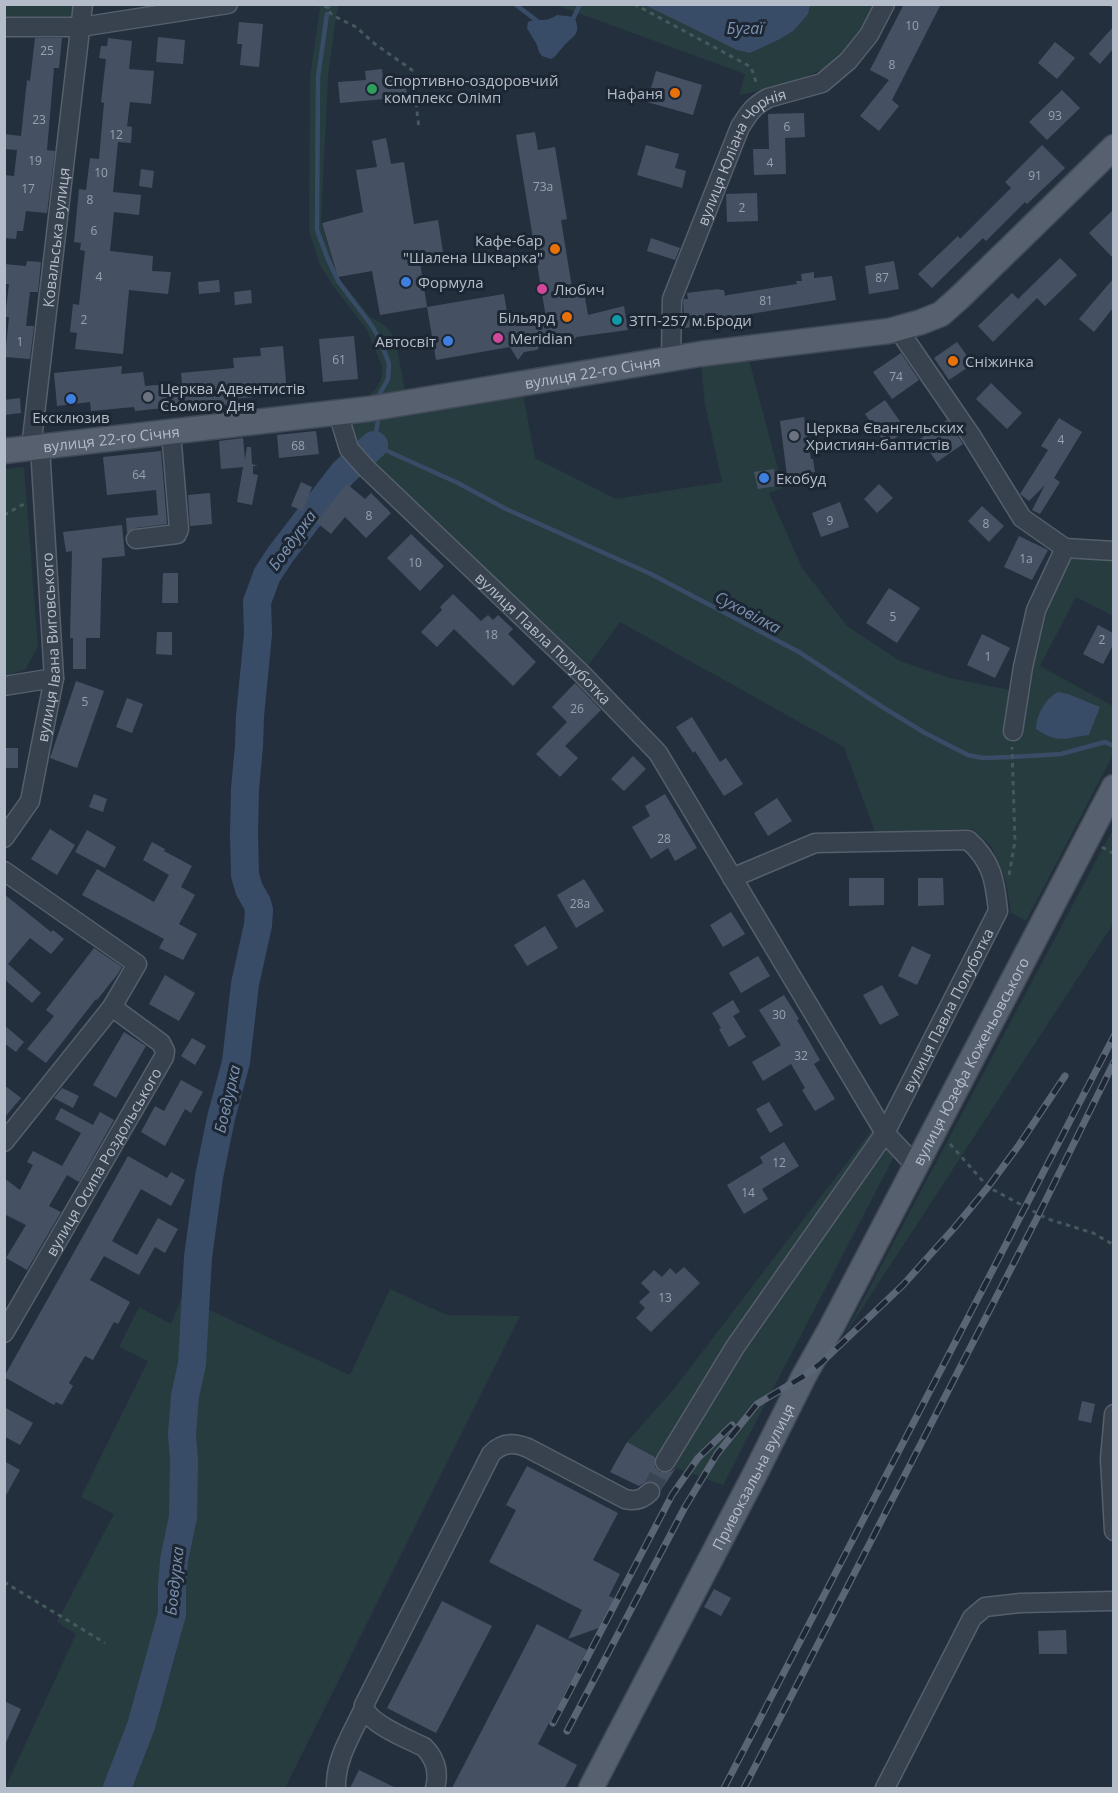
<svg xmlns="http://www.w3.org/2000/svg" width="1118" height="1793" font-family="'Open Sans',sans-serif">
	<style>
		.green { fill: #263c3f }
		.water { fill: #394c67 }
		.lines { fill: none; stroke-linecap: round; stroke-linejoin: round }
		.stream { stroke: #394c67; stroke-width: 4.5 }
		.river { stroke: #394c67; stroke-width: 28 }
		.building { fill: #455162 }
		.minor-tunnel { stroke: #3a4453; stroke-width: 18; stroke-dasharray: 18 9; stroke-linecap: butt }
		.minor-casing { stroke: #565f6c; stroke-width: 21 }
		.major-casing { stroke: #414a57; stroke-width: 27 }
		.path { stroke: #44595c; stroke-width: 3; stroke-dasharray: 4.5 4.5; stroke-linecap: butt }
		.minor { stroke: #38414e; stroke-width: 18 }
		.major { stroke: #56606e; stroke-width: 24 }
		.rail-casing { stroke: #5a6575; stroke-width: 7 }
		.rail { stroke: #1d2633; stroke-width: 4.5; stroke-dasharray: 14; stroke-linecap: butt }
		.leisure-dot { fill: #2e9e5b; stroke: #1d2633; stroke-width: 2 }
		.food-dot { fill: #e8710a; stroke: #1d2633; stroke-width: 2 }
		.shop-dot { fill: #3f7fe0; stroke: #1d2633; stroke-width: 2 }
		.hotel-dot { fill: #d1479c; stroke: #1d2633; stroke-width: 2 }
		.culture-dot { fill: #0f9aa8; stroke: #1d2633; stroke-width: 2 }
		.worship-dot { fill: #6b7280; stroke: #1d2633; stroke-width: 2 }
		.labels { text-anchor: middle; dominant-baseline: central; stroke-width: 6; stroke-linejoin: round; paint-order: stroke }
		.number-label { font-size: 12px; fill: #98a1af }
		.poi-label { font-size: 15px; fill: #b4bcc9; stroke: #1d2633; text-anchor: start }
		.street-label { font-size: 15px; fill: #b4bcc9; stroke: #1d2633 }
		.water-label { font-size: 16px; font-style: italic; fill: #7c92b1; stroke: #1d2633 }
	</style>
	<rect width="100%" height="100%" fill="#242f3e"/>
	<path class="green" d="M4,5H79L77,24H5Z
		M307,5H339L337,10L328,77L321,223L338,277L371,318C383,322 391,330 396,342L407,403L521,384L535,458L616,499L722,482L705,404L700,354L746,349L783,488L769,493L802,568L847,626L900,661L950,678L1019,692L1064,552L1113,555V616L1076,597L1040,666L1113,706V755L1026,921L1011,913L1006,882L991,846L972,829L875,832L844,747L620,622L582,674L372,474L338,413L360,403L375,390L382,377V366L367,330L333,286L320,265L309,231L310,77L320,7Z
		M556,5H875C866,21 858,38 845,52C824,77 770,89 739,95L745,74Z
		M350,457L357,465L346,477L284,557L272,577L265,591L262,603V650L249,789L248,835L250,873L264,909L263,926L246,1003L244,1043L241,1064L226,1121L214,1178L205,1259L198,1364L191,1412L189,1435L192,1499L185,1542L178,1631L159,1700L128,1788H5L76,1634L57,1622L114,1514L81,1497L148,1361L119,1347L139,1307L171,1324L189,1279L190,1258L201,1174L229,1063L238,985L253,925V913L245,894L240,876L238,818L245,744V718L253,647L251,604L255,589L263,572L339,469Z
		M24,467L38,647L25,670L5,675V469Z
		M1113,829V924L844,1336Z
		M878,1122L899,1147L723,1485L676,1468L627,1442L673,1390Z
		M390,1289L447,1315L520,1316L285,1788H132L172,1668L182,1631L185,1614L186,1560L188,1543L194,1519L195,1498L192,1412L200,1364L205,1308L350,1375Z"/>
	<path class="water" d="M645,5L810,4V5L808,14L802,21L793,31L780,39L750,53L737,50Z
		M557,15L574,17C583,36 571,36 562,48C558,52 557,56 551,59L542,56L539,52L537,45L527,28L528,22C539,17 544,24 557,15Z
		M1058,692L1068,694L1100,707L1089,735C1065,738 1058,744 1036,729C1036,715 1046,698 1058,692Z"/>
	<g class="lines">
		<path class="stream" d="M515,4L541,24
			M328,7L329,4
			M327,14L318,77L317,230L327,257L338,281L372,326L381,342L389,364L388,379L379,395V399
			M572,21L580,4
			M379,414L374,445L458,483L506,509L651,574L799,652L884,708L925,733L968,755L983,758L1011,757L1061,754L1105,742L1114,746"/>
		<path class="river" d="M117,1788L141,1726L172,1614V1587L174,1560L183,1517L184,1461L182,1434L185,1396L192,1364L198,1257L209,1177L221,1118L236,1062L245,984L258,925L259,910L257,903L249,889L245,875L244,834L245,789L249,746L250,716L258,634L257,602L267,575L280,555L343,473L374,445"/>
	</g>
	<path class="building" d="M904,4H941L892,100L899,106L879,131L860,116L889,80L870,70Z
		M239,22L263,24L259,67L240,65L242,44H237Z
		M1113,27V49L1100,64L1089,54Z
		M158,37L185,40L183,64L156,62Z
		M35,38H62L59,68H54L47,150L55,151L47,213L26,211L23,231H17L16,239L4,238V175L14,176L17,150L4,149V134L21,136L27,80L30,81Z
		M108,38L132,41L129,69L154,71L151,104L130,102L127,126L132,127L131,143L118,142L113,192L141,195L139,215L114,212L110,251L153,256L152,271L171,272L168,294L129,290L123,354L75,349L77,333L70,332L73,304L79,305L85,251L80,250L81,243L74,242L79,189L86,190L90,158L99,159L104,103L101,102L106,59L99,58L101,46H107Z
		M1055,42L1075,58L1057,79L1038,63Z
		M382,69L383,79L405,78L407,97L340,103L338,82L366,80L365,71Z
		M656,71L702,85L693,115L647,102Z
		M1062,90L1080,108L1047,140L1029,122Z
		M804,113L805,137L785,138L786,174L754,175L753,149H769L768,114Z
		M535,132L538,150L555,147L567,219L561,220L573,294L584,292L588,315L624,306L628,330L576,337L572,344L566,339L543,342L537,350L524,352L518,360L510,347L436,360L427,307L504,294L509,325L532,321L547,324L516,135Z
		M386,138L391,164L404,162L414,224L438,220L443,252L419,256L427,307L380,315L372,271L338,277L322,223L363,212L356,170L377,167L372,141Z
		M646,145L679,154L675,168L686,171L682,188L637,175Z
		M1042,145L1065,168L1027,204L1025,202L986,241L983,238L932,288L918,274L958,236L960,239L1011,188L1005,182Z
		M141,169L154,171L152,188L139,186Z
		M757,193L758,221L727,222L726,194Z
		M1113,210V258L1089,233Z
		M651,238L680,248L675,260L647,251Z
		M1060,258L1077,275L1045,306L1037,298L993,342L978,326L1012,293L1018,299Z
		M27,261L41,262L38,292H30L26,326H34L30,359L5,357L9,317H5L9,284H4V264L26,266Z
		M894,261L899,289L869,294L865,266Z
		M814,272V278L832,276L836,300L732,317V321L685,328L683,301L684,299H688L687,293L719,289L720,290H724L725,296L728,295L797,284L796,281H802L801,274Z
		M1113,279V308L1094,332L1079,319Z
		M219,280L220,292L199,294L198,282Z
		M251,290L252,303L235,305L234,292Z
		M354,336L358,379L323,382L319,339Z
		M957,342L973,364L949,380L934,358Z
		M283,346L287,394L233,399L234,404L184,409V406L135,411L134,407L91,411L90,402L57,406L54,373L122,366L121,374L143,372L145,386L182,383L181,373L234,368L233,358L261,356L260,348Z
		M901,353L919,380L892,399L873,372Z
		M991,383L1022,413L1007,429L976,399Z
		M20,398L21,413L4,415V400Z
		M885,400L906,430L886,445L865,414Z
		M804,417L811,459H813L815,472L787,476L780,421Z
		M1059,418L1082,432L1054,478L1060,482L1040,514L1032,510L1045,485L1029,501L1020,494L1048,450L1041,446Z
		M947,420L963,444L937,462L920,439Z
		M316,431L319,454L279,458L277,435Z
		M243,438L245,459L247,447H251L252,464L258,466H253V474L258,475L252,505L237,502L243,467L221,469L219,441Z
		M161,451L167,524L135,528L127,533L126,518L158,515L156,490L107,495L103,457Z
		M774,469L777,486L758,489L754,472Z
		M301,482L312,487L303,511L291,506Z
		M347,484L365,499L371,493L391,513L366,538L345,517L331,534L316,522Z
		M879,484L893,498L877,513L864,499Z
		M210,493L212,524L190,526L188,495Z
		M840,502L849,527L821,537L812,513Z
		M982,506L1004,526L989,542L968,521Z
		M122,525L125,556L102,558L100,638H86V669H73V638H70L72,551L66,552L63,532Z
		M411,534L444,566L420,591L387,558Z
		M1019,536L1048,550L1032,580L1004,567Z
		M163,573H178V603H162Z
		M889,588L920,608L897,643L866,623Z
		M453,594L481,621L488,615L493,620L498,615L513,629L508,634L536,662L513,686L454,629L437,647L421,632L442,610L440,607Z
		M1098,625L1113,633V645L1103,664L1083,654Z
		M157,632H172V655L156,654Z
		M982,634L1010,648L995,678L967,665Z
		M76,681L104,691L77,768L50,758Z
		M575,683L601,710L565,746L578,758L560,777L536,754L567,722L552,707Z
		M127,698L143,704L132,733L116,727Z
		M692,717L720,762L726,758L743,784L724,796L695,751L693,753L676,727Z
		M4,748H18V768H4Z
		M633,756L646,769L624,791L611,779Z
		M94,794L107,799L103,812L89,807Z
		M665,794L697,848L675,861L668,848L651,859L632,827L650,816L645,806Z
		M777,798L792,821L768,836L754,813Z
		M50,829L75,845L57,875L31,859Z
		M87,830L116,847L105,868L75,852Z
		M152,842L165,849L164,851L192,866L181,887L195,895L179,924L197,934L183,960L159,948L164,939L82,895L97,869L154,902L169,875L143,860Z
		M849,878H884V905L849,906Z
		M918,878H943L944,905L918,906Z
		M584,879L604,911L576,928L557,895Z
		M4,894L51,932L53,930L64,939L51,954L30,938L8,964L41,993L32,1003L4,979Z
		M731,912L745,934L723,947L710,925Z
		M545,926L558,948L527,966L514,945Z
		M912,946L931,955L917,985L898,976Z
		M94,948L122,967L117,975L97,1000L96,999L46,1063L27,1049L54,1016L46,1010Z
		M758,956L770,976L741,993L729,973Z
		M165,975L195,993L179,1021L149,1004Z
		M882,985L899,1015L880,1025L863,995Z
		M784,995L799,1019L797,1020L820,1060L814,1064L835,1099L815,1111L802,1090L805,1088L791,1064L763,1081L752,1062L781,1045L759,1010Z
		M733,1000L740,1012L733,1016L746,1037L729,1047L719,1029L721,1028L712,1013Z
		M4,1025L24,1042L16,1052L4,1043Z
		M124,1032L146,1046L116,1098L93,1085Z
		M192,1038L206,1046L195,1065L181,1056Z
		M181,1080L203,1092L191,1113L185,1109L165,1146L141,1132L155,1106L164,1111Z
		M4,1085L21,1098L4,1118Z
		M62,1088L79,1096L73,1108L54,1098Z
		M769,1102L783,1125L770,1133L756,1109Z
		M61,1108L93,1125L100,1112L114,1120L79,1182L67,1175L49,1206L61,1212L27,1270L6,1258L26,1225L4,1214V1178L20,1190L33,1165L27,1162L33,1151L62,1166L81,1133L55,1119Z
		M784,1142L799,1166L762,1189L768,1199L744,1214L727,1185L763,1163L760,1157Z
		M128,1156L167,1178L171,1172L185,1180L171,1206L141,1189L112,1241L137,1255L158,1218L178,1229L165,1253L155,1247L139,1275L104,1256L90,1280L130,1302L118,1324L114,1322L93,1360L85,1356L69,1383L73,1386L62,1405L56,1402L54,1405L4,1377Z
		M684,1267L700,1283L651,1332L636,1318L645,1308L639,1302L650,1292L641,1283L654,1270L662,1277L670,1268L676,1274Z
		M1082,1401L1095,1404L1091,1423L1078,1420Z
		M4,1407L33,1423L20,1445L4,1436Z
		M627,1442L655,1457V1467L660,1472H670L676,1468L661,1490L659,1485L654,1482L647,1481L639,1486L610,1472Z
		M4,1461L20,1470L4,1499Z
		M527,1466L618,1513L593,1560L620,1574L609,1596L620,1601L607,1625L568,1639L582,1610L489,1562L516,1510L506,1505Z
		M714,1589L731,1598L721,1616L704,1607Z
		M442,1601L492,1626L436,1733L387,1708Z
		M537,1624L587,1650L538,1744L577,1765L565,1788H452Z
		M1066,1630L1067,1654H1039L1038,1631Z
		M4,1701L21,1709L4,1747Z
		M359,1770L396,1788H350Z"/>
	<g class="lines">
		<path class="minor-tunnel" d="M650,1492L665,1462"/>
		<defs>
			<g id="minor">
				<path d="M4,27H81L228,4"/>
				<path d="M898,329L972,437L1022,518L1065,548L1114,551"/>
				<path id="s1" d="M671,359L672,299L740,127C750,112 752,107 768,98L822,83L848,61L869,35L885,4"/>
				<path id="s2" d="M338,413L349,449L366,468L582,674L658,753L885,1133L916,1166"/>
				<path id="s3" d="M31,448L83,4"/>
				<path d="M136,539L177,534L179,529L171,432"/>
				<path d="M4,686L54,678"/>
				<path d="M1013,731L1023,667L1036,610L1065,548"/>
				<path id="s4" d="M4,838L30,801L54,678L40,447"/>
				<path d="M4,871L137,964L112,1007L4,1142"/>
				<path id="s5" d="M4,1333L164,1057L165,1051L161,1043L112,1007"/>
				<path d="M1114,1414L1110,1459L1114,1531"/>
				<path id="s6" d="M665,1462L735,1347L885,1133L998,911C995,881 992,861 968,840L815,843L732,878"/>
				<path d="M336,1788C335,1759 352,1734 364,1708"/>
				<path d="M435,1788C439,1773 436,1759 424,1747C408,1739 366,1723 364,1705L491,1454C502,1442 514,1442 528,1448L625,1499C636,1502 643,1499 650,1492"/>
				<path d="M885,1788L972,1618L985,1607L1020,1603L1114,1601"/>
			</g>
			<g id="major">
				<path id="s7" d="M4,451L368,409L700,354L889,331L921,322L941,314L959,298L1114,147"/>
				<path id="s8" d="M591,1788L755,1474L804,1376L832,1326L1114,787"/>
			</g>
		</defs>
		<use href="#minor" class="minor-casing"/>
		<use href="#major" class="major-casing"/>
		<path class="path" d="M324,4L332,15L356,27L375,44L412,70L419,128
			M634,4L751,67L757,85
			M1109,4L1114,7
			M4,515L26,503
			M1102,847L1114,854
			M1009,875L1015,841L1012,747
			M950,1144L988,1187L1048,1219L1093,1233L1114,1245
			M4,1582L105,1643"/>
		<use href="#minor" class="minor"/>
		<use href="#major" class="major"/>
		<defs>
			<path id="rail" d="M553,1723L672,1495L698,1458L732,1425
				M567,1731L685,1507L717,1454L757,1404L804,1376L821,1363L903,1285L955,1227L988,1187L1019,1145L1065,1076
				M724,1788L1114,1036
				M744,1788L1039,1214L1114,1062"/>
		</defs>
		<use href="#rail" class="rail-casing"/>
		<use href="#rail" class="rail"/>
	</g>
	<circle class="leisure-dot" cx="372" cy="89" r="6"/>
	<g class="food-dot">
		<circle cx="675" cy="93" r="6"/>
		<circle cx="555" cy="249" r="6"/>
		<circle cx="567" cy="317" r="6"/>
		<circle cx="953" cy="361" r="6"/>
	</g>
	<g class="shop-dot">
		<circle cx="406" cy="282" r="6"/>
		<circle cx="448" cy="341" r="6"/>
		<circle cx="71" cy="399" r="6"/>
		<circle cx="764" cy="478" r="6"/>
	</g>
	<g class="hotel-dot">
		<circle cx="542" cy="289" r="6"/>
		<circle cx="498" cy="338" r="6"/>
	</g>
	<circle class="culture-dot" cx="617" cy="320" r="6"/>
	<g class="worship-dot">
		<circle cx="148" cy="397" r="6"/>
		<circle cx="794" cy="436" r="6"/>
	</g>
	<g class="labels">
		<g class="number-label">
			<text x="912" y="25">10</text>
			<text x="47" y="50">25</text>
			<text x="892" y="64">8</text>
			<text x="1055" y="115">93</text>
			<text x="39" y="119">23</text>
			<text x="787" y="126">6</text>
			<text x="116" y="134">12</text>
			<text x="35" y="160">19</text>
			<text x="770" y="162">4</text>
			<text x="101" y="172">10</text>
			<text x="1035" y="175">91</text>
			<text x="543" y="186">73а</text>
			<text x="28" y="188">17</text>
			<text x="90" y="199">8</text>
			<text x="742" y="207">2</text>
			<text x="94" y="230">6</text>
			<text x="99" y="276">4</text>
			<text x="882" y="277">87</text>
			<text x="766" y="300">81</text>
			<text x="84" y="319">2</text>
			<text x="20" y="341">1</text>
			<text x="339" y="359">61</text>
			<text x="896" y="376">74</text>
			<text x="1061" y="439">4</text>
			<text x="298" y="445">68</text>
			<text x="139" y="474">64</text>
			<text x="369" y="515">8</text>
			<text x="830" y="520">9</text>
			<text x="986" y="523">8</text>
			<text x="1026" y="558">1а</text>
			<text x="415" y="562">10</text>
			<text x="893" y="616">5</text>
			<text x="491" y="634">18</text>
			<text x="1102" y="639">2</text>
			<text x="988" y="656">1</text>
			<text x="85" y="701">5</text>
			<text x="577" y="708">26</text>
			<text x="664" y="838">28</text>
			<text x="580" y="903">28а</text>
			<text x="779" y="1014">30</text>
			<text x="801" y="1055">32</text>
			<text x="779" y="1162">12</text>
			<text x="748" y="1192">14</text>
			<text x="665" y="1297">13</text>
		</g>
		<g class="poi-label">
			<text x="384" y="80">Спортивно-оздоровчий<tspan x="384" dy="17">комплекс Олімп</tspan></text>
			<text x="663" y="93" text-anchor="end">Нафаня</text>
			<text x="543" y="240" text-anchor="end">Кафе-бар<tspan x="543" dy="17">"Шалена Шкварка"</tspan></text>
			<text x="418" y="282">Формула</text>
			<text x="554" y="289">Любич</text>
			<text x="555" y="317" text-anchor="end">Більярд</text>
			<text x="629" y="320">ЗТП-257 м.Броди</text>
			<text x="510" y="338">Meridian</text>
			<text x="436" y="341" text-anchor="end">Автосвіт</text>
			<text x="965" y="361">Сніжинка</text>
			<text x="160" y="388">Церква Адвентистів<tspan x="160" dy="17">Сьомого Дня</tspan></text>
			<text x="71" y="417" text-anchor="middle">Ексклюзив</text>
			<text x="806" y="427">Церква Євангельских<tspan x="806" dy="17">Християн-баптистів</tspan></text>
			<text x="776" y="478">Екобуд</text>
		</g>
		<g class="street-label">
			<text stroke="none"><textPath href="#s1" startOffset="222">вулиця Юліана Чорнія</textPath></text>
			<text stroke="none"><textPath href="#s3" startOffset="212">Ковальська вулиця</textPath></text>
			<text stroke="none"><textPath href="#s7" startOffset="594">вулиця 22-го Січня</textPath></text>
			<text stroke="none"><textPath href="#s7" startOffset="108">вулиця 22-го Січня</textPath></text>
			<text stroke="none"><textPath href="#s2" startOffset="309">вулиця Павла Полуботка</textPath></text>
			<text stroke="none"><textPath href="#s4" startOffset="201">вулиця Івана Виговського</textPath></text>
			<text stroke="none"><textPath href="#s6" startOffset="534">вулиця Павла Полуботка</textPath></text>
			<text stroke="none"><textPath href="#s8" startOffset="820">вулиця Юзефа Коженьовського</textPath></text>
			<text stroke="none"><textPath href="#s5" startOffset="198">вулиця Осипа Роздольського</textPath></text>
			<text stroke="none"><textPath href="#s8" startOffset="351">Привокзальна вулиця</textPath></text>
		</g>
		<g class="water-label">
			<text x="745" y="28">Бугаї</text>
			<text transform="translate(292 540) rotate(-54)">Бовдурка</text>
			<text transform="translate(748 612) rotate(28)">Суховілка</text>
			<text transform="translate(227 1099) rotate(-77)">Бовдурка</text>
			<text transform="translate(174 1581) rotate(-84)">Бовдурка</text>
		</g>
	</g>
	<rect width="1118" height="1793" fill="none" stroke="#b4bcc9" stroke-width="12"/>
</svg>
